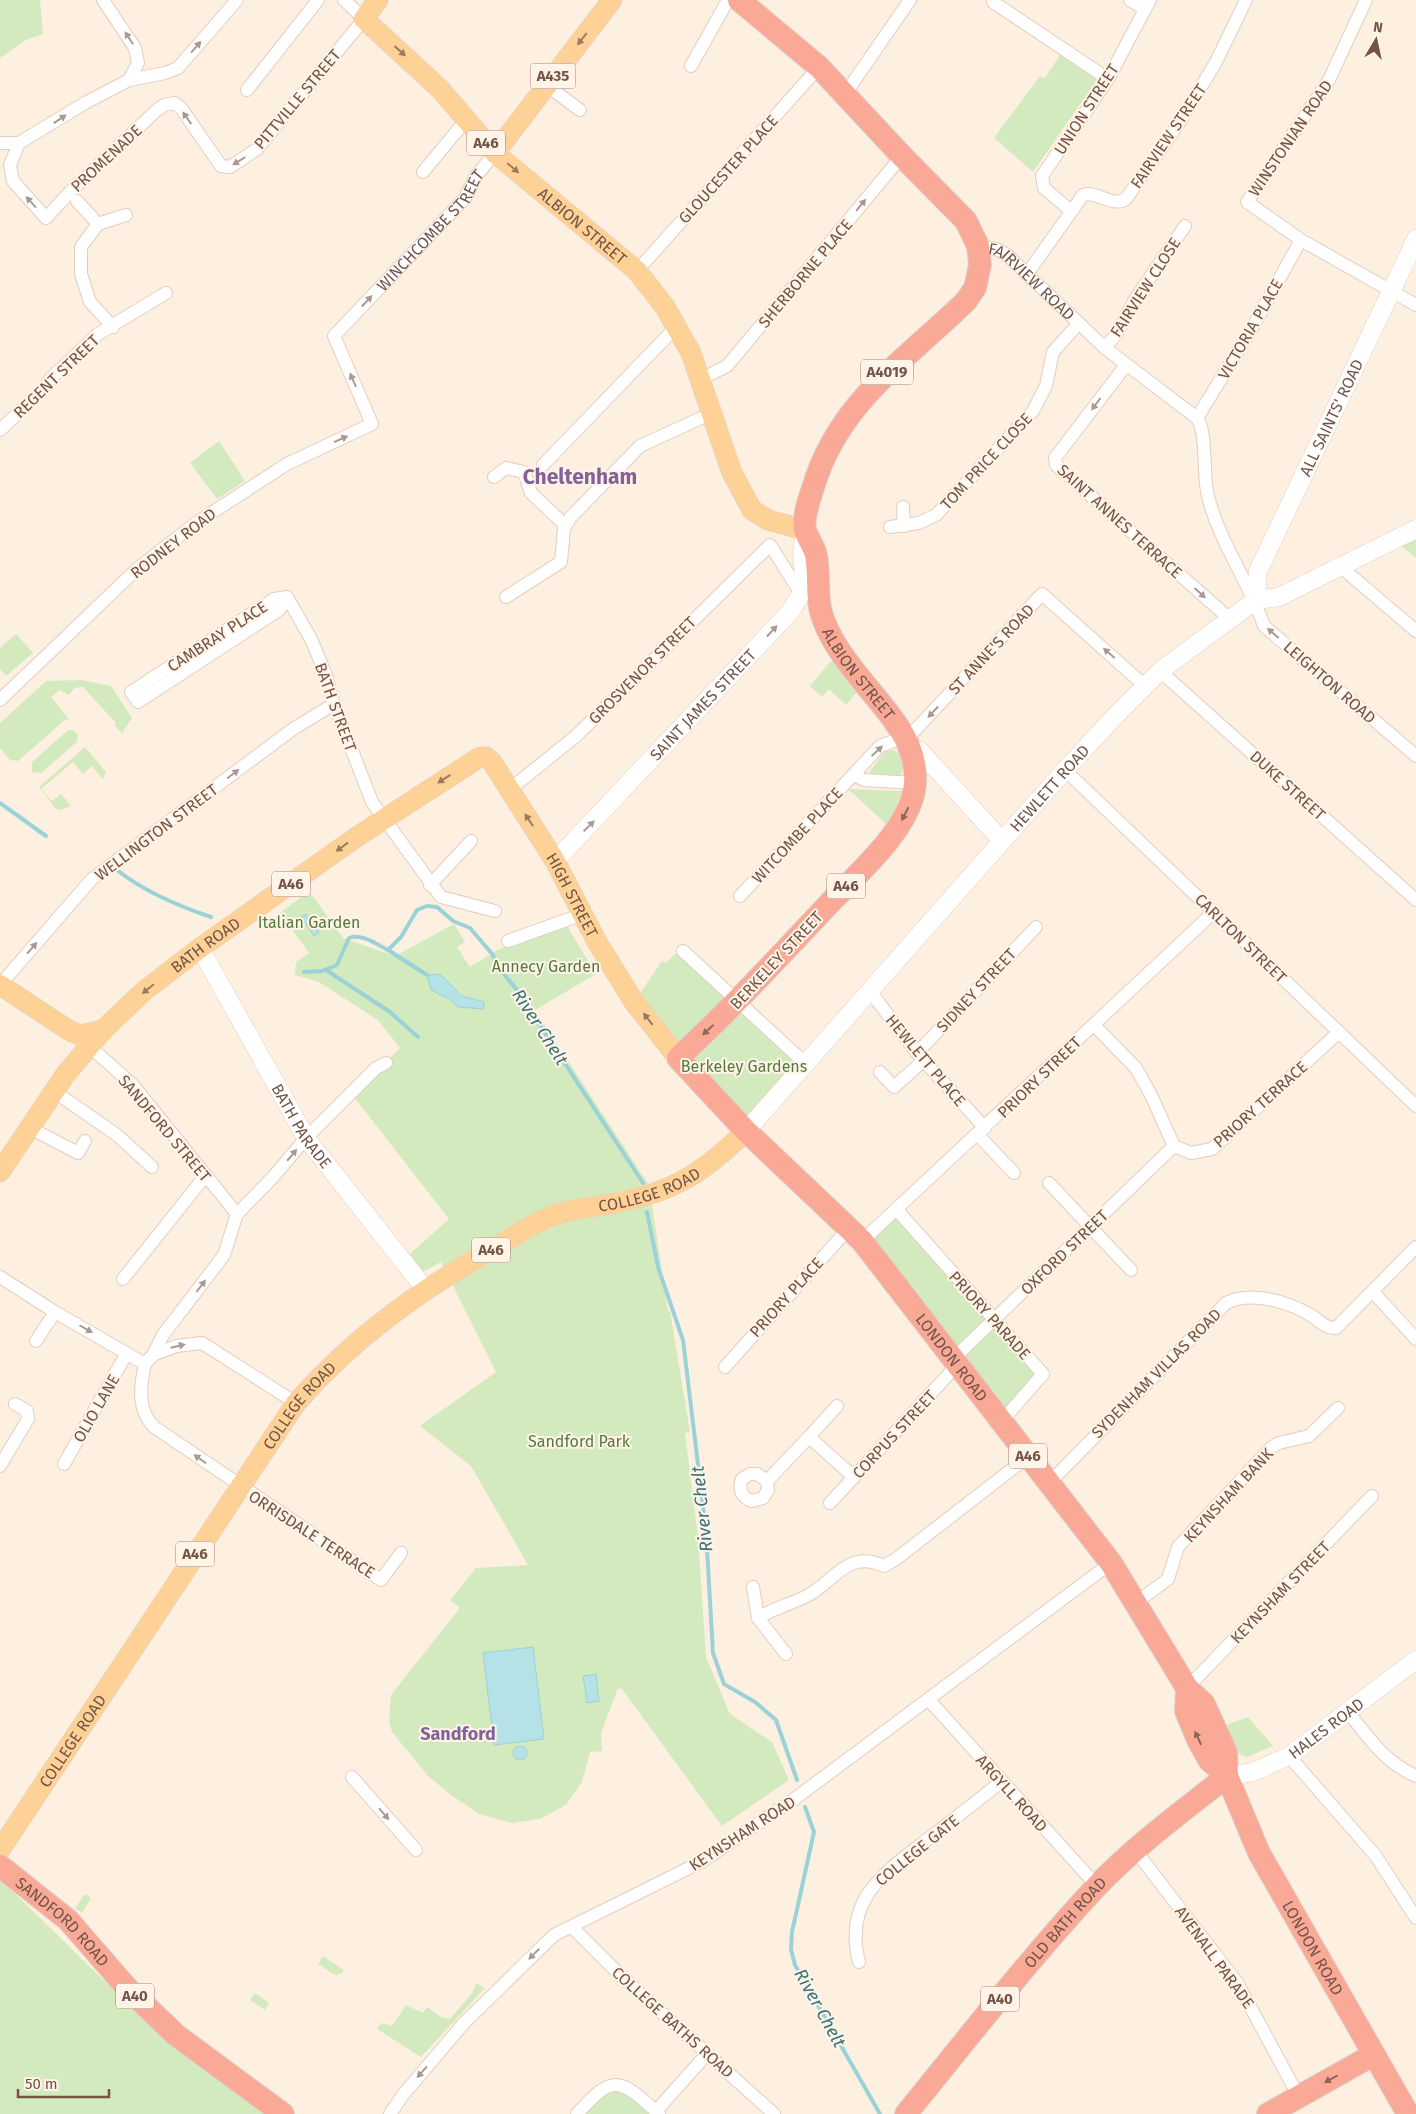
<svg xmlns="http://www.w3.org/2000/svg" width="1416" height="2114" font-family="'Fira Sans',sans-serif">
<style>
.green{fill:#d3eabf}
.water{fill:#b4e2e6;stroke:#9ad2d8}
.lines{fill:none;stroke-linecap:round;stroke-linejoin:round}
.stream{stroke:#9ad2d8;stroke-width:4}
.street-casing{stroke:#e3cdbf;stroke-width:14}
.secondary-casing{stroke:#e8cebc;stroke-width:19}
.primary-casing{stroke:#dbd3cf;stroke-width:21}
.highway-casing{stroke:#dbd3cf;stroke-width:24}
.street{stroke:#fff;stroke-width:12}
.secondary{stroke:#fff;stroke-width:18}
.primary{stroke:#fed196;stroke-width:20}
.highway{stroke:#f9a995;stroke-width:22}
.oneway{fill:#ac9891}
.oneway2{fill:#9d7a5f}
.oneway3{fill:#8f6557}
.labels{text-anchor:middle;stroke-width:4;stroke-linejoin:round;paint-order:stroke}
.shield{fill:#fff4e7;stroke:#9e8477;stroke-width:1}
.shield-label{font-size:15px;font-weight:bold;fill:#745447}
.street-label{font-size:16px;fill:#745447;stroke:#fff4e7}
.park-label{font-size:16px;fill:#547a3f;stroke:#fff4e7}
.water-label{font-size:18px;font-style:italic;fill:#3a737a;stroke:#fff4e7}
.neighbourhood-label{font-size:18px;font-weight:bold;fill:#836298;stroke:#fff4e7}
.district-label{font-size:21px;font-weight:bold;fill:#836298;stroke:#fff4e7}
</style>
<rect width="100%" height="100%" fill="#fdf0e0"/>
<path class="green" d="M0 0H40L43 34 26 40 0 58Z
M1061 54 1097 80 1033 172 994 138 1040 76 1044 79Z
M219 441 245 481 217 499 190 463Z
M1416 529V558L1403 547 1402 537Z
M16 634 33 653 6 676 0 669V648Z
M834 661 857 692 846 705 829 689 822 697 810 686 830 662Z
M81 680 111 686 132 718 122 733 115 726 116 723 83 687 74 688 69 695 60 690 51 697 69 719 65 720 18 761 10 760 0 748V723L46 681Z
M68 730H73L78 734 77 742 41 773 32 772V762Z
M85 747 106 772 103 779 92 766 83 774 73 762 41 789 52 801 61 794 71 806 60 810 56 809 39 787Z
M893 750 901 754C904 764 906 771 896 778L873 775 870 771 885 751Z
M848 789 902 791 895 809 886 824Z
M309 891 343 938 395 956 454 924 465 942 457 947 470 967 497 950 566 924 596 974 535 1010 649 1185 668 1311H670L690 1432 685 1433 698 1536 706 1657 730 1714 772 1742 789 1780 722 1826 622 1689 618 1688 601 1733 602 1751 590 1752 582 1782 566 1805 540 1819 512 1823 479 1814 451 1795 428 1776 392 1732 389 1721 391 1695 460 1608 450 1600 476 1568 528 1565 471 1466 420 1426 496 1372 441 1262 423 1272 410 1254 449 1219 354 1097 400 1048 378 1020 319 982 295 975 296 962 309 953 280 913Z
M680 949 805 1063 746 1131 634 1002 662 961 666 963Z
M897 1210 1043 1374 1002 1421 862 1241Z
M1248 1717 1273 1746 1247 1757 1233 1751 1221 1727Z
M0 1879 171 2046 265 2114H0Z
M85 1894 91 1898 82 1913 75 1908Z
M323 1956 344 1970 341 1974 339 1973 337 1976 318 1964Z
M476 1983 485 1988 421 2057 377 2029 381 2023 392 2026 406 2005 423 2013 427 2007 443 2018 450 2019 472 1993Z
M255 1993 269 2003 265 2010 250 2000Z
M614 2085 659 2114H577Z"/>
<path class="water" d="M306 914 319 932 314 936 301 917Z
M440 974 462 996 484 1002V1009L458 1007 449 999 431 990 427 975Z
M533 1647 544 1739 494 1745 483 1653Z
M596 1674 599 1701 587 1703 583 1676Z
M513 1753a7 7 0 1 1 14 0a7 7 0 1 1-14 0Z"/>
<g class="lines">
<path class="stream" d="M0 803 46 836
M117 870C145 892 178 906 211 917
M388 950 427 975
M326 970 390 1012 418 1037
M304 972 322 971 337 965 349 938C362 933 376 944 388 950L401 937 417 910 427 906 437 907 453 921 470 928 493 955 497 966 517 990 643 1183
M647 1212 658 1267 683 1340 706 1531 713 1653 724 1684 755 1702 776 1720 797 1780
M805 1807 814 1832 792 1932 791 1949 795 1965 880 2114"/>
<g class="street-casing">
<g id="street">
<path d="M103 0 135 48 138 63 129 80"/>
<path d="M995 0 993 2 1108 79"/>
<path d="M1130 0 1145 9"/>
<path d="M1366 0 1329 80 1247 202 1301 240 1416 305"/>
<path d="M691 66 728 0"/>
<path d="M546 85 580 110"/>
<path d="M247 90 318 0"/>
<path d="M845 94 910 0"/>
<path d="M0 143H19L85 103 129 80 165 73 178 68 237 0"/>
<path d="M19 143 10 165 13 181 46 218 70 192 157 110 164 105 174 103 181 108 221 166 230 167 257 149 364 19 344 0"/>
<path d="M423 172 466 120"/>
<path d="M77 201 98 224 81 247V274L90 302 113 327"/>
<path d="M1070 210 1044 188 1042 176 1108 79 1150 0"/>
<path d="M98 224 126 215"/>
<path id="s1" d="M978 246 996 249 1006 254 1105 348 1197 418C1208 434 1202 473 1208 496 1219 542 1249 581 1264 626L1416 756"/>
<path d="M637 271 819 67"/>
<path d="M1027 274 1083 195C1096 190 1113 208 1126 199L1181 120 1216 62 1246 0"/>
<path d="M1105 348 1117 333 1134 301 1185 226"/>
<path d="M1126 365 1055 458 1056 465 1231 620"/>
<path d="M701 379 727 366 902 156"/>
<path d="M1197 418 1252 328 1301 240"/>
<path d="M0 430 44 389 51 378 98 334 166 293"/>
<path d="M543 465 677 326"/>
<path d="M494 477 506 468 524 472 531 493 565 525"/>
<path d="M903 507 904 526"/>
<path d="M890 527 919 523 936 515 1033 411 1046 386 1053 352 1078 324"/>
<path d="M1342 568 1416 631"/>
<path d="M287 597 311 639 326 675 334 704 372 802 441 897 495 911"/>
<path d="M287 597 279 610 138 702 131 692 274 599Z"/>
<path d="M506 597 561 562 564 529 570 518 640 446 712 413"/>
<path d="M1160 671 1416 900"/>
<path id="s2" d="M0 700 137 569 196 523 287 464 372 424 334 336 465 198 476 176 495 153"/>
<path d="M1065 770 1416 1106"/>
<path d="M854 775 864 780 915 783"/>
<path d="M509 790 576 736 770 545 802 595"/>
<path d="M430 885 471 841"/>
<path d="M740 896 880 746 894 741 906 740 1042 594 1145 686"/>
<path d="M508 941 583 914"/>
<path d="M683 951 805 1063"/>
<path d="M0 985 92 879 293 729 334 704"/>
<path d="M869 990 917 1053 985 1128"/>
<path d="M1094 1025 1136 1068 1151 1095 1174 1146"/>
<path d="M89 1046 132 1084 237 1214"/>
<path d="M917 1053 1036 927"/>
<path d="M880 1072 894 1087 924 1060"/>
<path d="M55 1092 117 1135 152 1167"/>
<path d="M30 1128 78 1153 85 1141"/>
<path d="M978 1135 1014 1173"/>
<path d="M1174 1146 1191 1153 1212 1149 1339 1032"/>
<path d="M1049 1183 1131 1270"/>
<path d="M897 1210 1043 1374 1002 1421"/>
<path d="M862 1241 1214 912"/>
<path d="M0 1277 55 1312 145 1364"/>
<path d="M123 1279 206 1175"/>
<path d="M1373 1292 1416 1339"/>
<path d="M36 1341 55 1312"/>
<path d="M153 1355 163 1335 224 1255 237 1214 274 1176 306 1138 376 1068 386 1063"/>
<path d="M954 1358 1174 1146"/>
<path d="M725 1367 849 1228"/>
<path d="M296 1403 202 1343 176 1346 166 1350 153 1355 145 1364C140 1386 137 1410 154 1427L381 1580 401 1553"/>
<path d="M809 1437 837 1406"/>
<path d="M64 1464 127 1353"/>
<path d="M0 1466 28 1419 27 1411 15 1404"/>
<path d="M767 1481 757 1474H750L742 1479C738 1490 742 1498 752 1501L763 1498 768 1490 767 1481 809 1437 854 1477"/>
<path d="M1050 1482 1226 1303C1251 1290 1289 1302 1312 1316 1320 1321 1326 1329 1336 1328L1416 1247"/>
<path d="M830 1503 958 1364"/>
<path d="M753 1587 758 1618 786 1654"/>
<path d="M1137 1602 1168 1579 1178 1547 1272 1447 1279 1443 1309 1436 1338 1408"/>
<path d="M758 1618C774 1608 791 1604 807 1596 835 1581 847 1549 884 1566L896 1559 1029 1456"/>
<path d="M1187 1688 1372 1496"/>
<path d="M928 1699 1097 1886"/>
<path d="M1348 1712C1369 1738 1384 1762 1416 1776"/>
<path d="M1289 1756 1375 1855 1416 1918"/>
<path d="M352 1777 416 1850"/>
<path d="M1135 1850 1238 1984 1299 2097"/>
<path d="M573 1928 619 1974 774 2114"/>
<path d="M859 1962C843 1899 884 1873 928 1839 953 1820 977 1801 1001 1782"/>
<path d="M656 2111 707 2054"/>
<path d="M390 2114 403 2095 464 2023 554 1935 701 1862 793 1800 1111 1563"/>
<path d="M577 2114C614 2072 620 2079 659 2114"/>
</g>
</g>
<g class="secondary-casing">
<g id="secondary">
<path id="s3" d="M1256 600 1258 571 1416 239"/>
<path d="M911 750 920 751 1002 841"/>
<path id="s4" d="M555 861 790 612 805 588 802 553 805 530"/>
<path id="s5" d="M200 948 306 1138 425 1289"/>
<path id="s6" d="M746 1131 1065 770 1117 714 1160 671 1256 600 1279 597 1416 529"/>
<path id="s7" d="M1227 1776 1253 1772 1289 1756 1416 1660"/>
</g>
</g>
<g class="primary-casing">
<g id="primary">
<path id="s8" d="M378 0 364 19 440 89 495 153 637 271 665 307 691 353 732 473 752 510 768 520 805 530"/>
<path d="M495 153 612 0"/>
<path d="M0 985 70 1031 80 1035 103 1030"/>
<path id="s9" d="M0 1172 65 1075 103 1030 144 991 200 948 355 838 480 757H486L492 762 555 861 597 942 634 1002 678 1058"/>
<path id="s10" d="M0 1850 296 1403C355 1336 419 1291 496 1247 514 1237 533 1223 552 1216 572 1208 595 1207 616 1203 675 1191 703 1173 746 1131"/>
</g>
</g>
<g class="highway-casing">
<g id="highway">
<path id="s11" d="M739 0 819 67 902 156 966 221 978 246 980 265 975 288 966 301C906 360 838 402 813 488 809 500 803 516 805 529 807 538 814 546 816 555 820 574 816 594 821 612 828 639 850 666 868 688 893 718 922 749 914 791 906 833 855 876 827 906 778 958 730 1010 678 1058L746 1131 862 1241 1111 1563 1187 1688 1204 1704 1226 1752 1227 1776 1259 1853 1408 2114"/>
<path d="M1187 1688 1186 1711 1198 1740 1209 1760 1227 1776"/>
<path id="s12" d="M0 1866 68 1920 128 1989 176 2035 283 2114"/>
<path id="s13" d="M906 2114C968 2038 1029 1959 1097 1886 1136 1845 1183 1811 1227 1776"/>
<path d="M1268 2114 1373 2055"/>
</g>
</g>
<use href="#street" class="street"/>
<use href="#secondary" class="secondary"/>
<use href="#primary" class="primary"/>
<use href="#highway" class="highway"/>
</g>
<defs><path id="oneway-solid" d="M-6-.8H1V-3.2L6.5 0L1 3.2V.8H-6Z" transform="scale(1.25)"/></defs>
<g class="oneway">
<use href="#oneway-solid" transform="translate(129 38) rotate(-123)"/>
<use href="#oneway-solid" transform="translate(196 47) rotate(-49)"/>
<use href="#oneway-solid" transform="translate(187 118) rotate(-125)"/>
<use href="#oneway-solid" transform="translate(60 119) rotate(-33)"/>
<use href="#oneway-solid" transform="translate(239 161) rotate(148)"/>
<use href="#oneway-solid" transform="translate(31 202) rotate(-132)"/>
<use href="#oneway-solid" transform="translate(861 205) rotate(-50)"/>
<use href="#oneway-solid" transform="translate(367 301) rotate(-47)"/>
<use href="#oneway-solid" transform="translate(353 380) rotate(-114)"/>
<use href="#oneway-solid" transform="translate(1096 404) rotate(127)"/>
<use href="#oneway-solid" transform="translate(341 439) rotate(-24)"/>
<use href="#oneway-solid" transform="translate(1200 593) rotate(42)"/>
<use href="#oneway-solid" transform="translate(772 631) rotate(-47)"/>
<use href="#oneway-solid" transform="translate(1273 633) rotate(-139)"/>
<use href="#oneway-solid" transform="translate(1109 653) rotate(-139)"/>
<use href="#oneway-solid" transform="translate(933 712) rotate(133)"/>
<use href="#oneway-solid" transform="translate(877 751) rotate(-43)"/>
<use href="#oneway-solid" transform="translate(233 774) rotate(-37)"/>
<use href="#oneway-solid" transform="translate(589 826) rotate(-45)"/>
<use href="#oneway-solid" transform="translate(32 948) rotate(-49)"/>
<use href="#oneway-solid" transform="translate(292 1155) rotate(-50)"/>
<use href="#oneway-solid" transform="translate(201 1286) rotate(-52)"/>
<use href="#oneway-solid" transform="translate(86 1329) rotate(30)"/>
<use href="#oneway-solid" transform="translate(178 1346) rotate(-13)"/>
<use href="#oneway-solid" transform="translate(200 1459) rotate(-145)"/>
<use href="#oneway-solid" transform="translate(384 1814) rotate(49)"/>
<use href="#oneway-solid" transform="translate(534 1954) rotate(136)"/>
<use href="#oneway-solid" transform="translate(422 2072) rotate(131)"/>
</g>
<g class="oneway2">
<use href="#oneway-solid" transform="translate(582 39) rotate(128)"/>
<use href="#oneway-solid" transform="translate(400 51) rotate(42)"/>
<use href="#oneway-solid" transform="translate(513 168) rotate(40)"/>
<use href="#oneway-solid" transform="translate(444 779) rotate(147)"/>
<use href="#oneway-solid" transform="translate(529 820) rotate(-123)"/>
<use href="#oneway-solid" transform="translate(342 847) rotate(144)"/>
<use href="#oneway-solid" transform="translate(148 989) rotate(141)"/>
<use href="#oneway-solid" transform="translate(648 1019) rotate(-128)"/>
</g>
<g class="oneway3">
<use href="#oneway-solid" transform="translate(905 814) rotate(117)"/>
<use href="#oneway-solid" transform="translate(708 1030) rotate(137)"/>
<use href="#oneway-solid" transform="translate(1198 1738) rotate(-115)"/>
<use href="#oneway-solid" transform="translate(1331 2079) rotate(151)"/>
</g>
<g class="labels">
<g class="shield">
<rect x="530.5" y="63.5" width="45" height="25" rx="4"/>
<rect x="467" y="130.5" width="38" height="25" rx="4"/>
<rect x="861" y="359.5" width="52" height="25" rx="4"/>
<rect x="272" y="871.5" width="38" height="25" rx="4"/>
<rect x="827" y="873.5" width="38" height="25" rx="4"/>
<rect x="472" y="1237.5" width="38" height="25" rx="4"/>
<rect x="1009" y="1443.5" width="38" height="25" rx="4"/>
<rect x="176" y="1541.5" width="38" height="25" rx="4"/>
<rect x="116" y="1983.5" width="38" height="25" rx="4"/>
<rect x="981" y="1986.5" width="38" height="25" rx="4"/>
</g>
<g class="shield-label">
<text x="553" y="81">A435</text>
<text x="486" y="148">A46</text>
<text x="887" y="377">A4019</text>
<text x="291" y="889">A46</text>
<text x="846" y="891">A46</text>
<text x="491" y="1255">A46</text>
<text x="1028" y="1461">A46</text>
<text x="195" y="1559">A46</text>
<text x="135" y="2001">A40</text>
<text x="1000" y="2004">A40</text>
</g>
<g class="street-label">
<text transform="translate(297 99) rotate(-50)" y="6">PITTVILLE STREET</text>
<text transform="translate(1086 109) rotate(-57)" y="6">UNION STREET</text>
<text transform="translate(1168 136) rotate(-56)" y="6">FAIRVIEW STREET</text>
<text transform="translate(1290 138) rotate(-56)" y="6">WINSTONIAN ROAD</text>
<text transform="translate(106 158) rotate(-43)" y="6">PROMENADE</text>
<text transform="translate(728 169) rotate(-48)" y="6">GLOUCESTER PLACE</text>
<text dy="6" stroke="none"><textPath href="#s8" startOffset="325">ALBION STREET</textPath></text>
<text dy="6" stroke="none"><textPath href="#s2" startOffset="706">WINCHCOMBE STREET</textPath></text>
<text transform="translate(805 273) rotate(-50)" y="6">SHERBORNE PLACE</text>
<text dy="6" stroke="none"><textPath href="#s1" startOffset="66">FAIRVIEW ROAD</textPath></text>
<text transform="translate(1145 287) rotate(-57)" y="6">FAIRVIEW CLOSE</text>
<text transform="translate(1250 329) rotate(-60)" y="6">VICTORIA PLACE</text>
<text transform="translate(56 376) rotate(-44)" y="6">REGENT STREET</text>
<text dy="6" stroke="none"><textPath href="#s3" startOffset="199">ALL SAINTS' ROAD</textPath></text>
<text transform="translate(986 461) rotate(-47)" y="6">TOM PRICE CLOSE</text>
<text transform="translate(1120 521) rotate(42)" y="6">SAINT ANNES TERRACE</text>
<text transform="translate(173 543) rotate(-38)" y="6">RODNEY ROAD</text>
<text transform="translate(217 636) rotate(-33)" y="6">CAMBRAY PLACE</text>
<text transform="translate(991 649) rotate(-47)" y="6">ST ANNE'S ROAD</text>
<text transform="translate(642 670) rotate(-45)" y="6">GROSVENOR STREET</text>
<text dy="6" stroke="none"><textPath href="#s11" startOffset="849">ALBION STREET</textPath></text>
<text transform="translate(1330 682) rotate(41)" y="6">LEIGHTON ROAD</text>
<text dy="6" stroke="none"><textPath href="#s4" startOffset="215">SAINT JAMES STREET</textPath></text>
<text transform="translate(336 707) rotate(70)" y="6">BATH STREET</text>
<text transform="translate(1288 785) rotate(42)" y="6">DUKE STREET</text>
<text dy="6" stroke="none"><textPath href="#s6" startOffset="458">HEWLETT ROAD</textPath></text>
<text transform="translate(156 832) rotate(-37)" y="6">WELLINGTON STREET</text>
<text transform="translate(797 835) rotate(-47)" y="6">WITCOMBE PLACE</text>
<text dy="6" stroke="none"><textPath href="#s9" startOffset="811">HIGH STREET</textPath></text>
<text transform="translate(1241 938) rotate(44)" y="6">CARLTON STREET</text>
<text dy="6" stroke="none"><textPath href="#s9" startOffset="309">BATH ROAD</textPath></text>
<text transform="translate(776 960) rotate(-47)" y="6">BERKELEY STREET</text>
<text transform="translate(976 990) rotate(-47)" y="6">SIDNEY STREET</text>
<text transform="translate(926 1060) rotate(50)" y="6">HEWLETT PLACE</text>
<text transform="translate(1039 1077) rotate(-44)" y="6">PRIORY STREET</text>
<text transform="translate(1260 1104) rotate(-42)" y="6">PRIORY TERRACE</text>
<text dy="6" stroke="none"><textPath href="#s5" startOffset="205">BATH PARADE</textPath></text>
<text transform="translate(165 1128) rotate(50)" y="6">SANDFORD STREET</text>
<text dy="6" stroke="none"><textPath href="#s10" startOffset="956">COLLEGE ROAD</textPath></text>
<text transform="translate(1064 1252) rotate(-44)" y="6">OXFORD STREET</text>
<text transform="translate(786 1297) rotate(-48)" y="6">PRIORY PLACE</text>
<text transform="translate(990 1315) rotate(48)" y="6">PRIORY PARADE</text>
<text dy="6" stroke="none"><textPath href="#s11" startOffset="1749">LONDON ROAD</textPath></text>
<text transform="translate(1156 1373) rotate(-45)" y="6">SYDENHAM VILLAS ROAD</text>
<text dy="6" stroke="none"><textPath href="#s10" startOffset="536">COLLEGE ROAD</textPath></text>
<text transform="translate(96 1408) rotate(-60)" y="6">OLIO LANE</text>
<text transform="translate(894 1434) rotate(-47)" y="6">CORPUS STREET</text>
<text transform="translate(1228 1495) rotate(-47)" y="6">KEYNSHAM BANK</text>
<text transform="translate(312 1534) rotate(33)" y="6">ORRISDALE TERRACE</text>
<text transform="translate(1280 1592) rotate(-46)" y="6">KEYNSHAM STREET</text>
<text dy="6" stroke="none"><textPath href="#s7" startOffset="112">HALES ROAD</textPath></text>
<text dy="6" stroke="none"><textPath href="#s10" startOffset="131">COLLEGE ROAD</textPath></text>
<text transform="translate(1012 1793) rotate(48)" y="6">ARGYLL ROAD</text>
<text transform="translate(742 1833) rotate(-33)" y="6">KEYNSHAM ROAD</text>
<text transform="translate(917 1850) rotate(-39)" y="6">COLLEGE GATE</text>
<text dy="6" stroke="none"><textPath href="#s12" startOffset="84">SANDFORD ROAD</textPath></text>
<text dy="6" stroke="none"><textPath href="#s13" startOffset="249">OLD BATH ROAD</textPath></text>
<text dy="6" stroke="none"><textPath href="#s11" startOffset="2448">LONDON ROAD</textPath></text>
<text transform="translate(1215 1957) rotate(54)" y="6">AVENALL PARADE</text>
<text transform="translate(673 2022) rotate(42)" y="6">COLLEGE BATHS ROAD</text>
</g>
<g class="park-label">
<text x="309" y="928">Italian Garden</text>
<text x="546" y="972">Annecy Garden</text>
<text x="744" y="1072">Berkeley Gardens</text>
<text x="579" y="1447">Sandford Park</text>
</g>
<g class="water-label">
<text transform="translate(540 1027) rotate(57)" y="6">River Chelt</text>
<text transform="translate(702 1509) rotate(-96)" y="6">River Chelt</text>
<text transform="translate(820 2008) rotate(61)" y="6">River Chelt</text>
</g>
<g class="neighbourhood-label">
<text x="458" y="1740">Sandford</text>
</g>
<g class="district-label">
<text x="580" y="484">Cheltenham</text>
</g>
</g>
<g transform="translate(1376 40) rotate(9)" stroke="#fff4e7" stroke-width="4" paint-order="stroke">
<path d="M0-4L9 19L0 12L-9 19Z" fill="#745447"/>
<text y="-8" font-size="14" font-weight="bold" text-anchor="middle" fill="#745447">N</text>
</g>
<path d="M18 2089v8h91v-8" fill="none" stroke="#745447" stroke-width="2.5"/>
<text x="25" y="2089" font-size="15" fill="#745447" stroke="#fff4e7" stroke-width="4" paint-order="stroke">50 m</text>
</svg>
